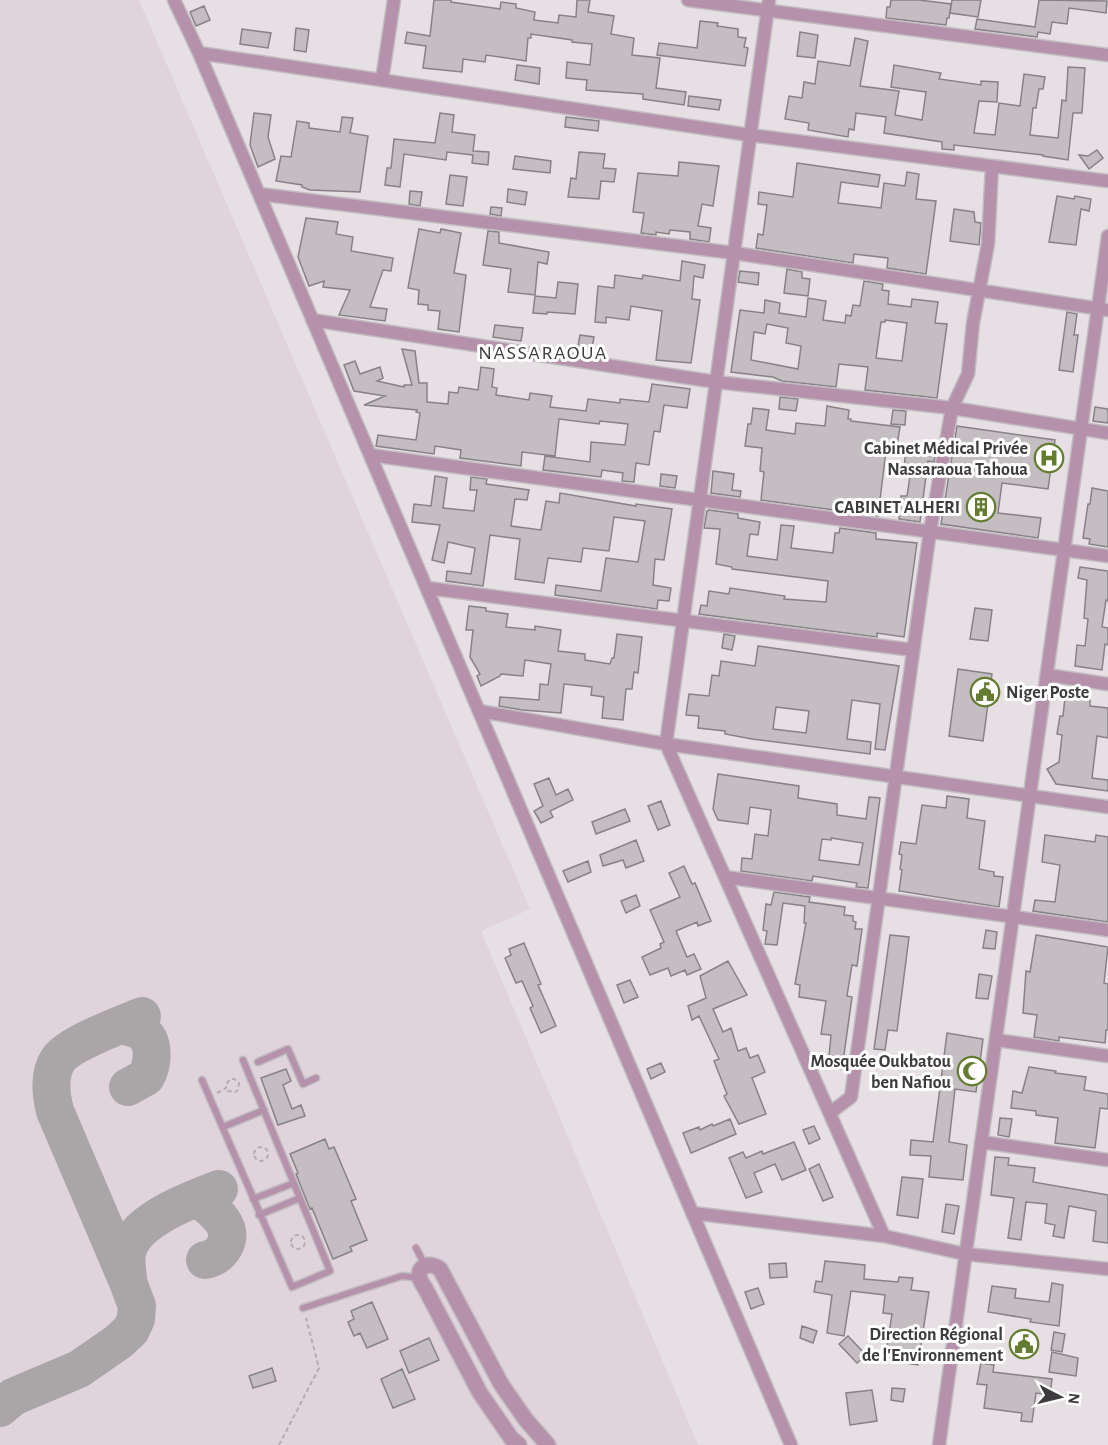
<svg xmlns="http://www.w3.org/2000/svg" width="1108" height="1445" font-family="'Alegreya Sans',sans-serif">
<style>
.built{fill:#e0d3dc}
.lines{fill:none;stroke-linecap:round;stroke-linejoin:round}
.taxiway{stroke:#aaa6a8;stroke-width:38}
.building{fill:#c4bec3;stroke:#878286;stroke-width:1.5;fill-rule:evenodd}
.service-casing{stroke:#c1bcbf;stroke-width:9}
.minor-casing{stroke:#c1bcbf;stroke-width:15}
.tertiary-casing{stroke:#c1bcbf;stroke-width:18}
.path{stroke:#b2aeb1;stroke-width:2;stroke-dasharray:4.5 3;stroke-linecap:butt}
.service{stroke:#b591ac;stroke-width:6}
.minor{stroke:#b591ac;stroke-width:12}
.tertiary{stroke:#b591ac;stroke-width:15}
.labels{text-anchor:middle;stroke-width:6;stroke-linejoin:round;paint-order:stroke}
.poi-label{font-size:18px;font-weight:bold;fill:#3d3b3d;stroke:#fff;text-anchor:end}
.neighbourhood-label{font-size:20px;letter-spacing:1.5px;fill:#3d3b3d;stroke:#fff}
</style>
<rect width="100%" height="100%" fill="#e6e0e4"/>
<path class="built" d="M0 0H139L530 909 481 931 698 1445H0Z"/>
<g class="lines">
<path class="taxiway" d="M121 1025C127 1027 135 1028 140 1031 156 1040 153 1064 146 1077L128 1087
M198 1198C212 1210 236 1225 224 1247 220 1254 213 1259 205 1260
M128 1281C128 1272 125 1262 127 1253 133 1220 191 1200 219 1189
M0 1408 13 1397 79 1369 118 1342 131 1330 136 1319 137 1306 128 1282 55 1111C51 1095 48 1075 58 1060 68 1044 123 1024 142 1016"/>
</g>
<path class="building" d="M434 0H451V2L500 9 501 2 516 4V8L535 12 534 20 558 23 559 15 576 17 577 0H590L588 12 614 16 611 34 634 38 632 55 660 58 656 88 686 92 684 105 643 99V94L586 90 587 80 566 78 567 62 590 65 592 44 572 42V40L531 34V38H528L526 61 486 55 485 62 463 59 462 72 423 68 426 46 405 43 407 32 430 36Z
M891 0H919L951 4 949 18H947L946 25 886 18 887 7H890Z
M952 0H981L978 17 950 13Z
M1039 0 1107 1 1106 13 1069 8 1067 24 1052 22 1050 34 1038 32 1037 37 975 29 977 19 1035 27Z
M204 6 210 20 196 26 190 12Z
M700 21 718 23 717 26 738 29V37L746 38 744 47 748 48 745 66 657 55 659 43 697 48Z
M296 28 309 30 306 52 294 50Z
M242 29 271 33 268 48 240 44Z
M800 32 818 35 815 58 797 56Z
M855 38 868 41 860 86 899 91 895 115 922 120 926 92 891 87 894 65 941 73 939 79 981 85V81L998 82 997 102 979 101 974 133 995 135 999 103 1020 106 1024 74 1045 77 1043 89H1039L1036 108H1033L1030 135 1058 138 1062 100 1066 101 1068 67 1085 68 1082 113H1073L1068 160 1043 156V155L954 145V150L942 149V142L884 133 886 117 856 113 854 130 849 129 848 137 808 130 809 123 785 119 789 96 802 98 804 82 815 84 818 61 850 66Z
M517 65 540 68 539 84 515 80Z
M689 96 721 100 719 110 688 106Z
M254 113 271 115 268 137 275 159 258 167 250 145Z
M440 113 454 115 452 132 475 135 473 151 489 152 488 165 472 163 473 155 447 152 446 160 404 154 400 187 385 185 387 168H391L394 139 435 143Z
M342 117 353 118 350 133 368 136 360 192 310 190 302 187V185L276 181 281 156 291 157 297 121 309 123V128L340 132Z
M566 117 599 121 598 131 565 127Z
M1097 150 1103 158 1089 169 1079 155 1088 156Z
M579 152 605 154 603 168 616 169 614 182 601 181 599 199 568 197 571 178 576 179Z
M515 156 551 161 550 173 513 169Z
M679 162 719 166 713 206 702 204 698 226 711 228 709 242 690 239V232L670 230 669 234 656 232V235L641 233 644 213 633 212 638 173 678 176Z
M797 163 880 175 878 187 841 182 838 203 881 208 884 183 905 186 907 172 919 174 916 199 936 201 926 274 887 268 888 258 854 254 853 263 756 248 758 234 763 235 767 205 758 204 759 192 793 197Z
M450 175 467 177 463 206 446 204Z
M508 189 527 192 525 205 507 202Z
M410 191 422 192 420 206 409 204Z
M1057 196 1074 199 1075 196 1091 199 1089 211 1081 209 1076 245 1049 242Z
M491 207 502 208 501 216 490 214Z
M954 209 974 212 975 222 981 223 979 245 950 241Z
M306 218 338 222 336 234 353 237 351 251 393 258 391 271 383 270 370 307 387 309 385 321 339 315 350 290 323 287 324 281 309 286 298 257Z
M419 229 440 233 441 229 461 233 454 273 466 275 459 332 438 329 440 311 428 310V305L418 304 419 290 408 288Z
M488 231 499 232V243L549 252 547 264 538 262 535 295 508 292 511 269 483 265Z
M682 261 705 265 703 278 694 276 692 299 700 300 691 363 656 360 662 311 631 306 629 320 606 317V323L595 322 598 286 614 288 615 275 642 279 643 275 680 281Z
M787 269 802 272V278L810 279 808 296 784 293Z
M740 271 759 273 758 285 738 282Z
M864 281 883 284 882 290 889 291 888 304 911 307 912 299 938 302 935 323 947 324 937 398 865 390 868 367 839 364 836 387 782 381 773 377 731 372 740 310 764 313 765 300 780 303 779 313 806 317 808 298 826 301 823 320 845 323 846 315 851 316 853 305 860 306ZM885 320 907 323 902 361 876 358 881 322H885ZM767 324 788 328 786 343 801 346 798 369 751 360 754 332 765 334Z
M558 282 578 284 575 314 547 312V314L533 313 535 296 556 298Z
M1067 312 1077 314 1074 335H1078L1073 372 1059 370Z
M495 325 523 328 521 341 493 337Z
M580 335 594 337 592 348 578 346Z
M402 349 415 351 419 383H427V402L448 404 449 392 458 393 459 387 478 390 481 367 494 369 492 387 497 388 496 395 529 400 530 393 552 396 550 407 586 411 588 399 620 403V399L649 402 652 384 690 389 687 408 664 405 660 432 654 431 649 465 636 463 634 482 622 481 623 473 602 470 601 477 543 470 545 456 590 462 591 442 625 445 628 424 600 421 599 424 559 419 555 456 522 452 521 466 460 458 461 450 435 446 434 454 376 446 378 435 416 440 420 413 416 412 417 410 364 405 385 396 354 391 344 365 355 361 360 374 380 367 383 378 377 381 404 387V385H412Z
M780 397 798 399 796 411 779 409Z
M827 406 849 410 848 419H851V421L900 427 896 452 886 451 878 516 761 500 764 472 760 471 762 448 745 446 748 424H751L753 408 769 410 766 430 795 434 796 423 825 426Z
M1095 407 1108 409V423L1093 421Z
M893 410 906 411 905 425 891 424Z
M957 426 1055 440 1048 489 1002 483 998 513 1041 518 1038 538 941 524Z
M906 447 936 451 934 462 928 461 920 522 899 519 901 496H907L911 470 904 469Z
M713 471 734 474 732 490 741 491 740 497 711 493Z
M661 474 677 476 675 488 660 486Z
M435 476 447 478 443 508 474 511 477 490H470L471 477 487 479 486 484 529 490 527 500 515 499 511 526 541 530 546 501 559 503 560 493 636 506V504L672 509 664 560 655 559 653 585 671 588 669 601 658 600 657 609 555 595 556 585 601 591 606 558 638 562 645 521 614 517 609 551 583 548 581 562 548 558 544 583 515 579 520 539 490 535 483 586 446 581 447 571 471 574 475 548 448 542 444 563 432 560 440 525 412 522 414 504 431 506Z
M1092 488 1108 491V547L1089 544 1090 539 1083 538 1088 504H1090Z
M709 510 738 514V518L760 522 758 535 750 534 747 556 777 560 781 525 794 526 791 548 833 553 835 533H839L840 528 876 533V539L917 543 904 637 877 633V637L699 614 701 605 707 606 709 591 729 594 730 588 785 596 784 599 826 602 828 581 732 569V567L716 564 720 529 704 528 707 511Z
M1080 567 1108 571V601L1106 600 1102 627 1108 628V645L1105 644 1102 670 1075 666 1077 645 1085 646 1088 619 1084 618 1087 580 1078 578Z
M469 606 486 608V611L508 614 506 627 535 630V626L561 630 558 651 585 654V660L610 664 612 658H614L617 634 642 637 638 673 634 672 632 689H626L623 720 602 718 604 697 591 695 592 687 564 684 561 713 522 710 499 706 500 697 539 700 540 684 548 685 551 664 525 660 523 676 501 674 500 676 481 686 477 676 480 674 470 657 473 630H466Z
M975 608 992 610 988 641 970 639Z
M724 634 735 636 732 650 722 648Z
M758 646 899 666 885 750 875 749 880 704 852 700 847 739 871 742 870 754 752 739 725 734V731L698 728 699 716 686 715 689 694 709 696 712 675 719 676 721 661 755 666ZM776 707 809 711 806 733 773 729Z
M958 669 992 674 983 741 949 736Z
M1066 689 1077 691 1076 697 1090 699V706L1108 708V738L1097 736 1092 778 1108 780V791L1056 784 1047 769 1059 762 1062 735 1057 734 1060 716H1063Z
M718 774 799 786 798 798 837 804V815L866 819 869 797 880 798 868 888 856 887 857 883 813 876 812 881 741 871 742 858 752 859 755 834 768 836 771 810 750 807 748 824 718 820 713 809ZM831 838 863 843 859 865 819 860 822 839 831 840Z
M549 778 556 795 568 789 573 800 550 811 553 817 541 823 534 811 543 806 534 784Z
M947 796 969 799 967 818 985 821 979 869 994 872V876L1003 877 999 907 899 891 902 870 900 869 902 855 899 854 901 842 916 844 922 805 946 808Z
M661 801 670 825 658 830 648 806Z
M625 809 630 821 596 834 592 822Z
M1045 835 1095 842 1096 835 1108 837V922L1033 911 1035 900 1055 902 1060 865 1042 862Z
M636 840 644 861 626 868 623 860 603 866 600 855Z
M588 861 591 872 568 882 563 871Z
M684 866 692 884 695 883 711 921 698 926 697 922 676 931 687 957 694 954 701 969 687 975 685 970 671 976 668 968 650 975 642 957 661 948 660 944 664 942 650 910 680 897 669 873Z
M774 892 810 897 809 902 845 907 844 915 853 916V921L856 922 855 929H862L857 966 852 965 847 996 852 997 842 1069 828 1067 831 1035 821 1034 826 1001 799 997 800 985 795 984 806 923H804L805 906 783 903 777 945 765 944 767 931 763 930 766 904 771 905Z
M636 895 640 906 626 913 621 901Z
M986 930 997 932 995 949 983 948Z
M890 935 909 937 897 1031 888 1030 885 1050 874 1049Z
M1036 935 1108 947 1104 983 1108 984V1030H1106L1105 1043 1059 1037V1041L1034 1037 1037 1015 1023 1013 1026 971 1030 972Z
M524 943 541 984 538 985 556 1026 541 1033 530 1008 533 1006 522 981 516 983 505 958 511 955 509 949Z
M728 961 747 995 713 1009 723 1032 731 1028 738 1051 746 1048 750 1058 758 1055 765 1072 752 1078 766 1114 739 1124 724 1096 727 1094 714 1061 719 1059 699 1016 692 1020 688 1006 706 998 700 976Z
M979 974 992 976 988 999 976 998Z
M630 980 638 997 624 1003 617 985Z
M947 1033 983 1039 976 1092 955 1089 949 1142 967 1145 963 1180 929 1177 931 1156 910 1155 911 1140 933 1142Z
M661 1063 665 1072 651 1079 647 1069Z
M1029 1067 1056 1071 1055 1073 1086 1077 1084 1090 1108 1094V1109L1100 1108 1095 1148 1055 1143 1058 1118 1036 1115V1111L1011 1108 1013 1091 1022 1093Z
M286 1069 291 1081 283 1085 292 1109 301 1105 305 1116 278 1125 261 1078Z
M1000 1118 1012 1119 1009 1137 998 1135Z
M730 1119 736 1134 691 1153 683 1133 699 1127 700 1130 712 1124 713 1126Z
M814 1126 820 1139 809 1144 803 1130Z
M325 1139 329 1149 334 1147 356 1199 351 1201 367 1240 350 1247 352 1251 333 1259 312 1208 310 1209 296 1174 298 1173 290 1154Z
M794 1142 806 1170 782 1180 775 1164 754 1173 762 1192 746 1198 729 1158 743 1152 746 1158 762 1151 763 1154Z
M995 1157 1009 1158 1008 1165 1035 1168 1033 1182 1108 1195V1243L1093 1241 1096 1211 1069 1206 1064 1238 1053 1236 1055 1225 1045 1223 1047 1204 1026 1202 1021 1240 1008 1238 1014 1198 991 1195Z
M819 1164 833 1197 823 1201 809 1169Z
M902 1177 923 1179 918 1218 897 1215Z
M946 1204 959 1206 954 1234 942 1232Z
M825 1261 865 1265 864 1279 898 1282 899 1277 913 1278 911 1290 929 1292 918 1365 885 1360 892 1314 883 1313 885 1295 851 1291 844 1336 827 1333 832 1295 814 1292 816 1281 822 1282Z
M786 1263 787 1277 770 1278 769 1264Z
M1052 1283 1063 1285 1059 1326 1030 1322 1031 1319 988 1312 992 1286 1016 1289 1015 1298 1049 1302Z
M758 1288 764 1304 751 1309 745 1292Z
M372 1302 388 1339 367 1348 360 1333 354 1336 348 1322 354 1319 351 1311Z
M802 1326 817 1331 813 1343 800 1338Z
M1054 1332 1065 1334 1062 1352 1051 1350Z
M848 1336 866 1355 857 1363 839 1344Z
M429 1338 439 1360 409 1373 400 1351Z
M1052 1352 1078 1358 1076 1376 1049 1372Z
M981 1363 994 1365 993 1372 1052 1379 1050 1395 1036 1393 1032 1422 1021 1421 1022 1413 984 1408 987 1385 977 1384Z
M272 1368 276 1381 253 1388 249 1376Z
M402 1369 415 1399 393 1408 381 1379Z
M892 1388 905 1389 903 1402 891 1400Z
M872 1390 877 1421 850 1425 846 1393Z"/>
<g class="lines">
<g class="service-casing">
<path id="service" d="M258 1062 288 1049 303 1084 316 1078
M202 1080 292 1287 330 1271 243 1060
M223 1127 264 1110
M253 1199 294 1183
M259 1215 300 1198
M416 1248 425 1265
M303 1308 402 1276 420 1278"/>
</g>
<g class="minor-casing">
<path id="minor" d="M174 0 199 53 791 1445
M688 0 1108 55
M769 0 666 744 884 1236
M199 53 750 135 1108 181
M382 80 394 0
M259 194 734 253 1108 310
M312 320 716 382 952 408 1108 433
M370 455 1108 556
M427 588 913 650
M1047 675 1108 684
M479 711 666 744 1108 807
M725 877 1108 930
M996 1040 1108 1056
M830 1113 851 1097 930 531 952 408 968 374 973 323 988 244 992 167
M981 1142 1108 1160
M692 1213 884 1236 965 1254 1108 1269
M939 1445 1108 236"/>
</g>
<g class="tertiary-casing">
<path id="tertiary" d="M519 1445 511 1438 480 1393 425 1288C423 1285 421 1282 420 1279 416 1265 431 1262 440 1269L501 1384 526 1420 548 1445"/>
</g>
<path class="path" d="M217 1093 226 1088V1085L230 1079H234L239 1083 238 1090 235 1092 228 1091 226 1088
M254 1154a7 7 0 1 1 14 0a7 7 0 1 1-14 0Z
M291 1242a7 7 0 1 1 14 0a7 7 0 1 1-14 0Z
M279 1445 319 1368 306 1318"/>
<use href="#service" class="service"/>
<use href="#minor" class="minor"/>
<use href="#tertiary" class="tertiary"/>
</g>
<defs>
<g id="hospital-ring" transform="scale(1.5)"><circle r="9.5" fill="#fff" stroke="#637c2f" stroke-width="1.5"/><path d="M-5-5h3v3.5h4V-5h3V5h-3V1.5h-4V5h-3Z" fill="#637c2f"/></g>
<g id="building-ring" transform="scale(1.5)"><circle r="9.5" fill="#fff" stroke="#637c2f" stroke-width="1.5"/><path d="M-4-6H4V6H1V3H-1V6H-4ZM-2.5-4.3h1.7v1.8h-1.7ZM.8-4.3h1.7v1.8H.8ZM-2.5-1h1.7V.8h-1.7ZM.8-1h1.7V.8H.8Z" fill="#637c2f"/></g>
<g id="civic-ring" transform="scale(1.5)"><circle r="9.5" fill="#fff" stroke="#637c2f" stroke-width="1.5"/><path d="M-.6-6.5H3V-4.5H.6V-3L4-1V1h2V6H-6V1h2V-1L-.6-3ZM-1.2 2.5V6h2.4V2.5Z" fill="#637c2f"/></g>
<g id="mosque-ring" transform="scale(1.5)"><circle r="9.5" fill="#fff" stroke="#637c2f" stroke-width="1.5"/><path d="M3.5-4.9A6 6 0 1 0 3.5 4.9A5 5 0 1 1 3.5-4.9Z" fill="#637c2f"/></g>
</defs>
<g fill-rule="evenodd">
<use href="#hospital-ring" x="1049" y="458"/>
<use href="#building-ring" x="981" y="507"/>
<use href="#civic-ring" x="985" y="692"/>
<use href="#mosque-ring" x="972" y="1071"/>
<use href="#civic-ring" x="1024" y="1344"/>
</g>
<g class="labels">
<g class="poi-label">
<text x="1028" y="454">Cabinet Médical Privée<tspan x="1028" dy="21">Nassaraoua Tahoua</tspan></text>
<text x="960" y="513">CABINET ALHERI</text>
<text x="1006" y="698" text-anchor="start">Niger Poste</text>
<text x="951" y="1067">Mosquée Oukbatou<tspan x="951" dy="21">ben Nafiou</tspan></text>
<text x="1003" y="1340">Direction Régional<tspan x="1003" dy="21">de l'Environnement</tspan></text>
</g>
<g class="neighbourhood-label">
<text x="543" y="359">NASSARAOUA</text>
</g>
</g>
<g transform="translate(1060 1397) rotate(97)" stroke="#ffffff" stroke-width="4.5" paint-order="stroke">
<path d="M0-4.5L10 22L0 15L-10 22Z" fill="#3d3b3d"/>
<text y="-9" font-size="16" font-weight="bold" text-anchor="middle" fill="#3d3b3d">N</text>
</g>
</svg>
